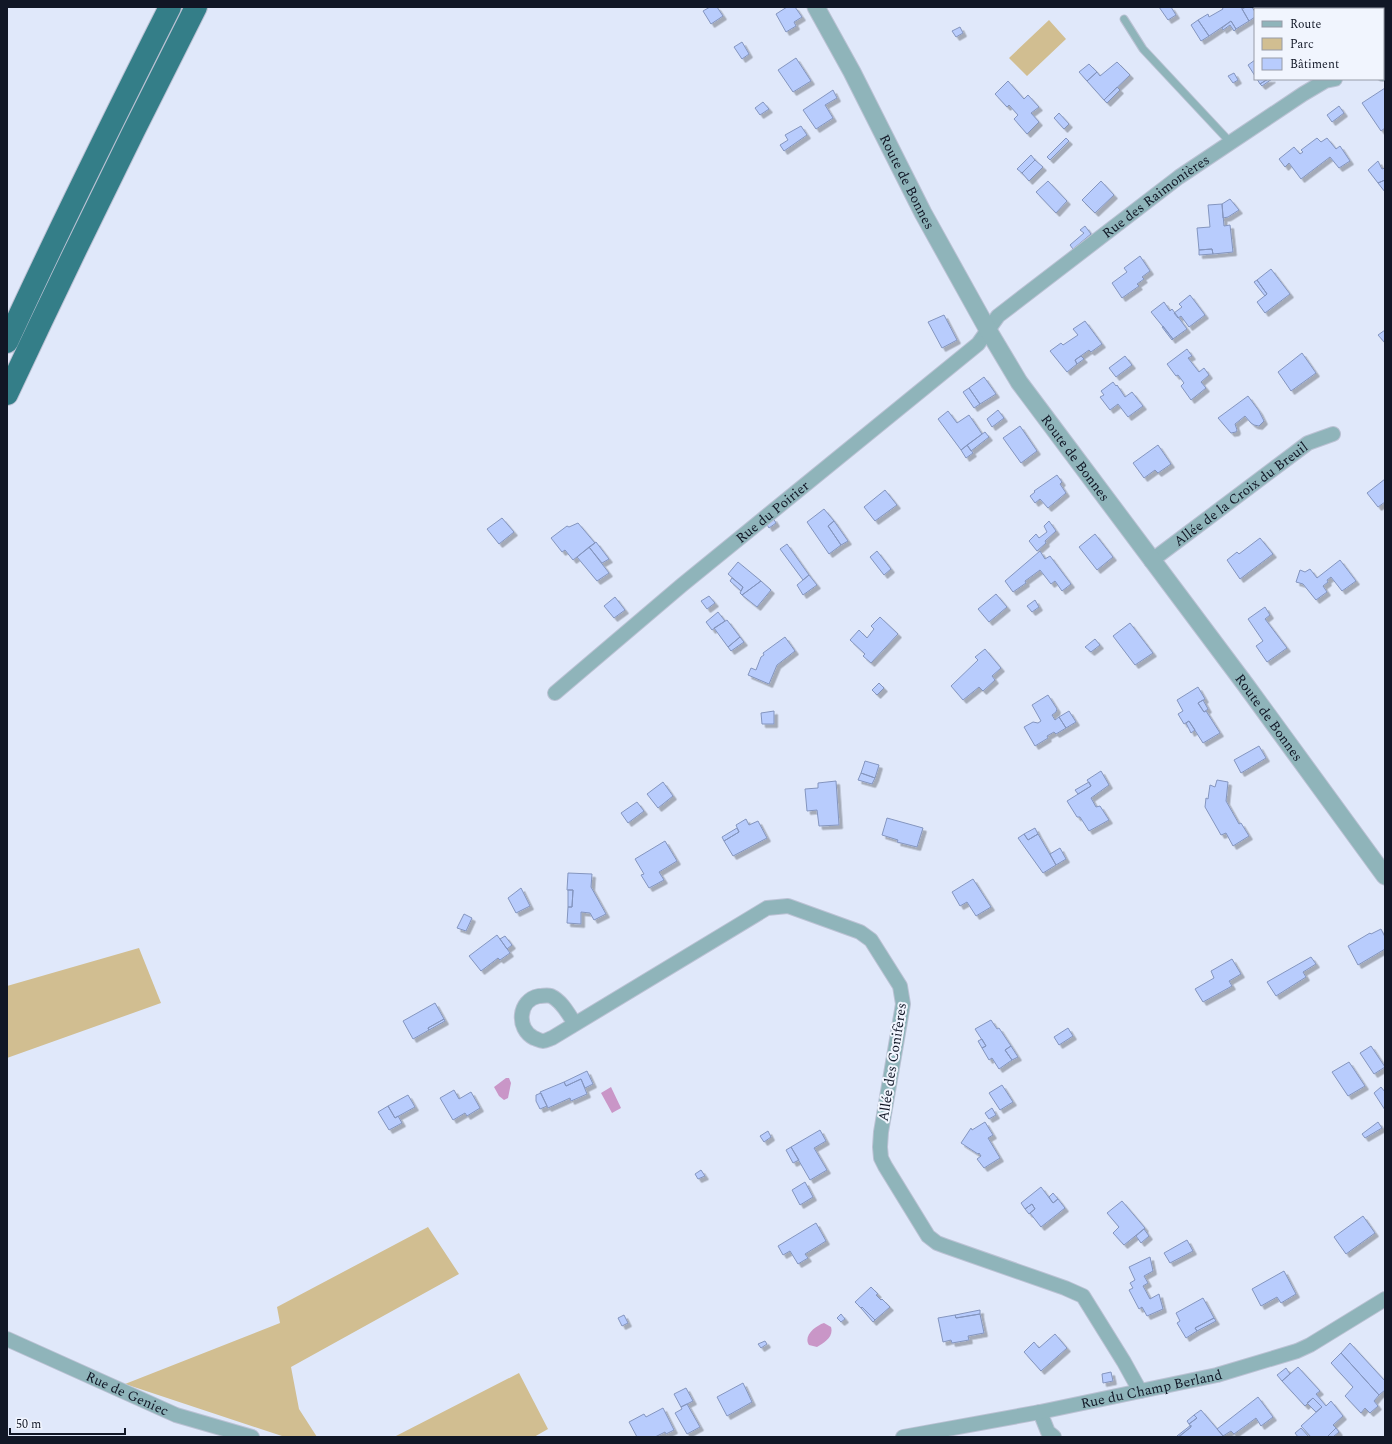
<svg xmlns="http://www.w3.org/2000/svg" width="1392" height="1444" font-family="Spectral,serif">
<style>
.green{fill:#d1be91}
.water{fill:#c996c7}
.building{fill:#b8ccfd;stroke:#8495be;filter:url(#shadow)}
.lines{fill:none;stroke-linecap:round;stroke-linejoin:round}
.service-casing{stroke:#bbc2d4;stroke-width:9}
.minor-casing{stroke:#bbc2d4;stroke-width:16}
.tertiary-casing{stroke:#bbc2d4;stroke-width:19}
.trunk-casing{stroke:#bbc2d4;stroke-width:24}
.service{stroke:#8fb4ba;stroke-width:7}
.minor{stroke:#8fb4ba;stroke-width:14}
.tertiary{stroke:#8fb4ba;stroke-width:17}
.trunk{stroke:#347e88;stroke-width:22}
.labels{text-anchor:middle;stroke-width:4;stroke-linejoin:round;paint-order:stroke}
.street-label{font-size:14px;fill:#111726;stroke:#f1f5fe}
</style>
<defs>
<filter id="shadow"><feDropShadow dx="3.5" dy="3.5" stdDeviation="0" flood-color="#0004"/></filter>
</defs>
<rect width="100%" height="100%" fill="#e0e8fa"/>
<path class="green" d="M1049 20 1066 39 1027 76 1009 58Z
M139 948 161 1003 7 1058V986Z
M428 1227 459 1274 291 1367 299 1409 317 1437H285L125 1384 280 1323 277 1307Z
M519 1373 548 1429 534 1437H394Z"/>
<path class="water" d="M506 1078H509L511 1083 508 1098 504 1100 499 1096 494 1087Z
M611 1087 621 1108 612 1113 601 1093Z
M824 1323 831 1327C834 1337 824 1343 817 1347L809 1345C803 1336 815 1326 824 1323Z"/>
<path class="building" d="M710 7H717L723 16 711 24 703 11Z
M787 7H795L802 17 794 22 796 26 786 32 776 14Z
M1159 7H1171L1176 15 1168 20Z
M1222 7H1241L1249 21 1236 29 1231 21 1209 36 1198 20 1208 14 1209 17 1223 9Z
M1246 7H1252L1255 12V17L1249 21 1242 9Z
M1198 20 1209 36 1201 41 1191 25Z
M1231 21 1236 29 1234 31 1230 25 1223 30 1222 28Z
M960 27 963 33 956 37 952 31Z
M742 42 749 54 742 59 734 47Z
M796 58 811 81 793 92 778 70Z
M1255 60V76L1248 65Z
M1117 62 1130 75 1104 100 1087 81 1097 72 1100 76Z
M1089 64 1097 72 1087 81 1079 72Z
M1234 73 1238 80 1233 83 1228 76Z
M1257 79H1268L1260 84Z
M1268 79H1272L1262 86 1260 84Z
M1008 81 1024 99 1028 95 1039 107 1031 113 1039 122 1027 134 1014 119 1018 115 1009 105 1007 107 995 94Z
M1117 87 1120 90 1107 103 1104 100Z
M1385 88V128L1381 131 1362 103Z
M833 90 837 98 825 105 833 118 816 129 803 110Z
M763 102 769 109 760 115 755 108Z
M1339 106 1344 113 1332 122 1327 115Z
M1059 113 1069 124 1064 129 1054 118Z
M801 126 807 135 784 151 780 145 788 140 785 135Z
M1066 138 1069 141 1050 160 1047 157Z
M1317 138 1321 142 1327 138 1336 149 1340 146 1350 161 1339 168 1330 157 1301 179 1289 163 1285 167 1279 159 1294 147 1300 154 1303 152 1301 150Z
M1031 155 1035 160 1022 173 1017 169Z
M1035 160 1043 167 1029 181 1022 173Z
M1378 161 1382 169 1385 168V180L1378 183 1368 170Z
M1385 180V192L1378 183Z
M1048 181 1067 201 1056 213 1036 192Z
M1101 181 1114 195 1095 213 1082 200Z
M1230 199 1239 210 1228 217 1223 218 1222 204Z
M1222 204 1224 226 1230 225 1233 252 1213 254 1212 249 1199 250 1197 228 1210 227 1208 205Z
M1085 226 1091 234 1073 249 1070 245 1084 233 1080 230Z
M1212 249 1213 254 1199 255V250Z
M1140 256 1150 271 1142 277 1144 279 1137 284 1139 286 1122 298 1112 283 1127 272 1124 268Z
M1271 269 1290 294 1265 313 1257 302 1267 294 1257 280Z
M1257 280 1267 294 1265 296 1254 282Z
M1190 295 1205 315 1189 327 1181 316 1178 318 1174 313 1182 307 1179 304Z
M1164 302 1170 311 1172 309 1187 329 1173 339 1151 312Z
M944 315 957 340 942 348 928 322Z
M1085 321 1102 344 1091 352 1089 350 1075 360 1077 364 1067 372 1050 351 1061 343 1063 345 1078 335 1073 329Z
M1163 326 1173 339 1172 340 1162 327Z
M1385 330V343L1378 335Z
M1187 349 1192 356 1188 358 1199 372 1204 368 1209 375 1201 382 1206 388 1191 400 1181 386 1184 383 1178 375 1176 376 1167 364Z
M1302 353 1316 373 1291 391 1278 372Z
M1081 356 1084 359 1077 364 1075 360Z
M1125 356 1132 365 1116 377 1109 368Z
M984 377 996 394 980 404 969 388Z
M1113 382 1116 386 1117 385 1125 397 1132 392 1143 406 1128 417 1118 404 1110 410 1100 397 1104 395 1101 391Z
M969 388 980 404 974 408 963 392Z
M1248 396 1259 411 1264 421 1259 426 1254 425 1251 423 1245 416 1235 424 1237 430 1236 432 1231 433 1218 418Z
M998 410 1004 418 992 427 987 419Z
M948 411 957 423 969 415 982 434 961 450 938 419Z
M1020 426 1037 451 1021 463 1003 438Z
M985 432 989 437 971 451 967 445Z
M967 445 973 453 966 458 961 450Z
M1158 445 1171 464 1158 473 1155 470 1144 478 1133 463Z
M1057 475 1062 482 1060 484 1066 493 1048 508 1040 499 1035 503 1030 496 1035 492 1034 491Z
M1385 479V502L1378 507 1367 493Z
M885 490 897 505 875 521 864 507Z
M824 509 834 521 828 526 841 545 829 554 807 522Z
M502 518 514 532 499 544 487 529Z
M773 518 776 523 769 528 766 523Z
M834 521 848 541 841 545 828 526Z
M1049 521 1056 531 1045 541 1046 543 1037 551 1029 541 1036 534 1039 538 1047 532 1044 526Z
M578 523 595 543 573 560 565 550 562 552 551 538 567 526 569 527Z
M1095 534 1113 557 1097 570 1079 547Z
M1260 538 1273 554 1240 579 1227 560 1237 552 1239 554Z
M596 542 609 559 602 563 589 547Z
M787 544 809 575 803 580 780 549Z
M589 547 609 573 597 581 577 557Z
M877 551 891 569 884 575 870 557Z
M1040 551 1045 559 1050 556 1071 584 1062 591 1055 581 1051 584 1040 570 1025 581 1026 583 1013 592 1005 581Z
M1340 560 1356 581 1342 591 1331 577 1327 580 1328 582 1323 586 1327 592 1316 600 1303 584 1296 582 1300 570 1305 572 1310 569 1317 578Z
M738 562 761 581 742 595 740 593 743 587 728 574Z
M809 575 817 585 803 595 797 585Z
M732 578 743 587 741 591 730 581Z
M761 581 771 590 757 607 742 595Z
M996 594 1007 607 989 622 978 609Z
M709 596 715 603 707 609 701 601Z
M615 597 625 610 614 618 604 606Z
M1035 600 1039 607 1032 612 1027 606Z
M1265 607 1270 615 1265 619 1287 648 1267 662 1256 646 1263 641 1248 619Z
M718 612 725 621 712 630 706 622Z
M880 617 898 634 871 663 863 656 865 654 850 640 859 630 867 638 874 629 871 626Z
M727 620 740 637 728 647 714 628Z
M1130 623 1153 653 1135 665 1113 636Z
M740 637 744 642 731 651 728 647Z
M785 637 795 651 777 665 769 684 748 675 751 668 756 670 761 657 764 655 763 653Z
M1095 639 1100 645 1091 652 1085 647Z
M985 649 1001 668 992 676 995 680 983 691 979 687 963 700 951 686 978 660 975 657Z
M879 683 884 688 877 695 872 690Z
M1198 687 1205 699 1198 703 1204 712 1206 711 1220 733 1203 743 1189 721 1184 724 1178 714 1183 711 1177 700Z
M1048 695 1057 709 1056 712 1052 715 1055 720 1059 717 1066 728 1056 734 1054 732 1047 736 1048 738 1035 746 1024 727 1033 722 1038 723 1041 721 1032 705Z
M1203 700 1208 709 1204 712 1198 703Z
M774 711V724H762L761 713Z
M1069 711 1076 722 1066 728 1059 717Z
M1189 721 1195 730 1191 733 1186 723Z
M1259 746 1266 758 1241 773 1234 760Z
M865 761 879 765 875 778 861 773Z
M1101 771 1109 785 1091 798 1096 807 1100 806 1109 820 1089 831 1080 817H1077L1067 801 1091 786 1087 780Z
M861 773 875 778 872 784 858 780Z
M1217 780 1228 782 1226 801 1239 824 1241 823 1249 836 1233 846 1226 833 1221 835 1205 807 1206 798 1208 799 1210 785 1215 787Z
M836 781 839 825 819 826 817 810 807 811 805 789 818 788V783Z
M663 782 673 796 658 808 647 794Z
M1089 782 1091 786 1078 794 1075 790Z
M637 802 644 811 628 823 621 813Z
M887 818 923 828 917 847 897 842 898 840 882 835Z
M746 819 749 825 758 821 767 838 733 856 724 841 739 832 736 825Z
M737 828 739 832 724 841 722 837Z
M1035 828 1038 834 1028 840 1024 834Z
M1024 834 1028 840 1038 834 1056 865 1043 873 1018 838Z
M665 841 677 861 659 872 664 880 649 888 641 875 644 874 635 859Z
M1060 848 1066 859 1056 865 1050 854Z
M568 873 592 874 591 887 606 914 594 920 590 913 581 912V924L567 923 568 907H572L573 890H567Z
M973 879 991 907 976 916 967 902 960 906 952 892Z
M521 888 530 906 516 913 508 898Z
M568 890H573L572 907H568Z
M464 914 472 918 466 931 457 928Z
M1381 929 1385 937V949L1358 965 1348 946 1370 933 1371 934Z
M497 935 510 953 500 960 498 958 481 971 469 956Z
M505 936 512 945 507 949 500 939Z
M1311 957 1316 964 1303 972 1306 977 1276 996 1267 982Z
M1232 959 1241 974 1229 981 1232 986 1203 1002 1195 989 1214 978 1211 971Z
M435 1003 444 1019 428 1028 429 1030 413 1039 403 1021Z
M444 1019 445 1021 429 1030 428 1028Z
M991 1020 997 1029 999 1028 1011 1046 1005 1050 1012 1060 999 1069 992 1058 989 1060 982 1048 986 1046 975 1029Z
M1068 1028 1073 1036 1059 1045 1054 1037Z
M982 1039 986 1046 982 1048 978 1041Z
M1011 1046 1018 1057 1012 1060 1005 1050Z
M1371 1046 1385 1067 1374 1074 1360 1053Z
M1349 1062 1365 1086 1348 1096 1332 1072Z
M587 1071 593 1084 585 1088 581 1079 566 1086 564 1082Z
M581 1079 587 1094 571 1101 570 1098 548 1108 540 1092 564 1082 566 1086Z
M1002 1085 1013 1102 1000 1110 989 1093Z
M1381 1087 1385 1092V1110L1374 1093Z
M454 1090 459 1099 471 1092 480 1108 467 1116 465 1113 453 1120 440 1098Z
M541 1093 547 1106 540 1109 536 1101V1095Z
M408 1095 415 1107 395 1118 388 1106Z
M388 1106 395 1118 398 1116 402 1123 389 1130 378 1112Z
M992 1108 996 1115 989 1119 985 1113Z
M985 1122 993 1135 988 1138 1000 1158 984 1168 977 1159 981 1156 979 1153 978 1154 961 1143 971 1128 972 1130Z
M1378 1122 1382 1128 1365 1138 1362 1134Z
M820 1130 826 1141 814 1148 827 1170 810 1180 791 1147Z
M768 1131 771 1137 764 1142 760 1136Z
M791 1147 799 1160 793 1163 786 1150Z
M701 1170 705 1176 698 1179 695 1174Z
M805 1182 813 1197 800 1205 792 1190Z
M1041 1187 1053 1203 1058 1199 1065 1208 1041 1227 1030 1213 1035 1209 1032 1204 1025 1209 1021 1203Z
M1053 1193 1058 1199 1053 1203 1049 1197Z
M1122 1201 1145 1228 1124 1245 1113 1233 1119 1227 1107 1213Z
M1032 1204 1035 1209 1029 1214 1025 1209Z
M1363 1216 1375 1233 1346 1254 1334 1237Z
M816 1223 826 1241 805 1254 808 1258 798 1264 790 1251 783 1255 778 1246Z
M1144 1229 1149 1236 1141 1243 1136 1236Z
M1187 1240 1193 1251 1170 1263 1164 1253Z
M1150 1257 1153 1271 1144 1276 1148 1283 1143 1286 1150 1299 1159 1294 1163 1309 1147 1316 1142 1307 1139 1309 1129 1290 1133 1288 1130 1283 1135 1280 1129 1267Z
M1284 1271 1296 1294 1281 1303 1277 1297 1261 1306 1252 1289Z
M871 1287 878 1294 876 1295 881 1300 882 1299 890 1307 875 1320 862 1307 861 1308 855 1302Z
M1203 1298 1214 1318 1195 1328 1197 1331 1186 1338 1177 1323 1180 1321 1176 1313Z
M862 1307 875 1320 873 1322 861 1308Z
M980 1310V1314L956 1318 955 1315Z
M841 1314 845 1319 841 1322 837 1318Z
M980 1314 984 1333 968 1336 969 1340 952 1343 951 1340 943 1342 938 1318 955 1315 956 1318Z
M624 1315 628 1323 622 1326 618 1318Z
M1214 1318 1216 1321 1197 1331 1195 1328Z
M1055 1334 1067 1348 1041 1371 1024 1352 1034 1342 1039 1348Z
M765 1341 767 1344 761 1348 758 1344Z
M1350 1343 1385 1381V1390L1379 1395 1341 1353Z
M1341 1353 1379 1395 1374 1401 1378 1406 1370 1413 1365 1408 1361 1413 1345 1396 1353 1387 1331 1363Z
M1298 1367 1320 1391 1316 1394 1326 1406 1331 1401 1343 1416 1333 1425 1336 1428 1327 1437H1311L1301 1426 1322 1407 1313 1398 1305 1406 1282 1381Z
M1286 1368 1290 1374 1282 1381 1277 1375Z
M1111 1372 1113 1381 1103 1383 1102 1374Z
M743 1383 752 1402 727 1416 717 1397Z
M686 1388 693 1401 681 1407 674 1394Z
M1258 1397 1273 1417 1261 1426 1256 1418 1234 1434 1231 1431 1223 1436 1217 1429Z
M1313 1398 1322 1407 1316 1412 1307 1403Z
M687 1404 700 1427 687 1434 675 1413 682 1409 681 1407Z
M663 1408 674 1430 666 1434 665 1432 655 1437H637L629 1422 644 1414 646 1417Z
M1201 1410 1224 1437H1179L1191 1427 1189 1424 1197 1418 1194 1415Z
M1194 1415 1197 1418 1189 1424 1187 1421Z
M1191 1425V1427L1178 1437 1177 1436Z
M1301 1428 1309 1437H1298L1295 1433Z
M1336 1428 1339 1432 1333 1437H1327Z"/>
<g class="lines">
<g class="service-casing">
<path id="service" d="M1124 19 1143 49 1230 142"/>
</g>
<g class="minor-casing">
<g id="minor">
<path d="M1383 74H1385"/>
<path id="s1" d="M1151 561 1308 443 1333 434"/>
<path id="s2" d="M555 693 682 585 978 344 998 316 1179 177 1303 94 1325 81 1335 79"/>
<path d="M575 1024C569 1015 562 1001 551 996 547 995 543 996 539 996 518 1000 516 1029 534 1038 537 1039 540 1041 543 1041 546 1041 549 1039 552 1038L767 908 788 906 860 932 871 940 900 986 903 1004 881 1132 880 1147 881 1158 885 1166 928 1236 937 1243 945 1246 1065 1288 1083 1296 1124 1362 1140 1391"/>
<path id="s3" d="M7 1339 176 1415 252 1437"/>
<path d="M1040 1412 1048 1432 1054 1437"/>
<path id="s4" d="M903 1437 1040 1412 1217 1375 1297 1351 1310 1345 1385 1299"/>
</g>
</g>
<g class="tertiary-casing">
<g id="tertiary">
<path id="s5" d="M816 7 852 72 923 213 988 330 1019 382 1245 684 1385 876"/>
</g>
</g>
<g class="trunk-casing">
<path id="trunk" d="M7 342C59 229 114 118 170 7
M7 394C68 264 131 135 196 7"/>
</g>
<use href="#service" class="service"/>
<use href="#minor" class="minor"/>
<use href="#tertiary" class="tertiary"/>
<use href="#trunk" class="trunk"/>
</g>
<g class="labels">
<g class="street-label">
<text dy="5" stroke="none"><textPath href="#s5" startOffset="197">Route de Bonnes</textPath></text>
<text dy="5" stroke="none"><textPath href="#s2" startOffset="781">Rue des Raimonières</textPath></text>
<text dy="5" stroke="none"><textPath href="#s5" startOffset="521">Route de Bonnes</textPath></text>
<text dy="5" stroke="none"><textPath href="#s1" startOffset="112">Allée de la Croix du Breuil</textPath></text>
<text dy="5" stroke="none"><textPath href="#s2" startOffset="283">Rue du Poirier</textPath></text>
<text dy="5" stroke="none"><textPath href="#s5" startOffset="845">Route de Bonnes</textPath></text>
<text transform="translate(892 1062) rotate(-81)" y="5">Allée des Conifères</text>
<text dy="5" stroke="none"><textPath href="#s4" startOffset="253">Rue du Champ Berland</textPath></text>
<text dy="5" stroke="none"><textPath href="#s3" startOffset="132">Rue de Geniec</textPath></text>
</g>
</g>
<rect width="1392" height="1444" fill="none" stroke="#111726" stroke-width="16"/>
<rect x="1254" y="8" width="130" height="72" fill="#f1f5fe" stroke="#979ca8"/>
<rect x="1262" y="21" width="20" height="6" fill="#8fb4ba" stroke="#979ca8"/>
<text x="1290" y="28" font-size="12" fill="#111726">Route</text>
<rect x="1262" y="38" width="20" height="12" fill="#d1be91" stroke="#979ca8"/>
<text x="1290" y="48" font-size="12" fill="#111726">Parc</text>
<rect x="1262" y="58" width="20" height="12" fill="#b8ccfd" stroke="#979ca8"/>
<text x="1290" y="68" font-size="12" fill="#111726">Bâtiment</text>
<path d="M10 1428v6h115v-6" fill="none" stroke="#111726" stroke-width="2"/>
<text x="16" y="1428" font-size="12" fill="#111726" stroke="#f1f5fe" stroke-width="3" paint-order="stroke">50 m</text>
</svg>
